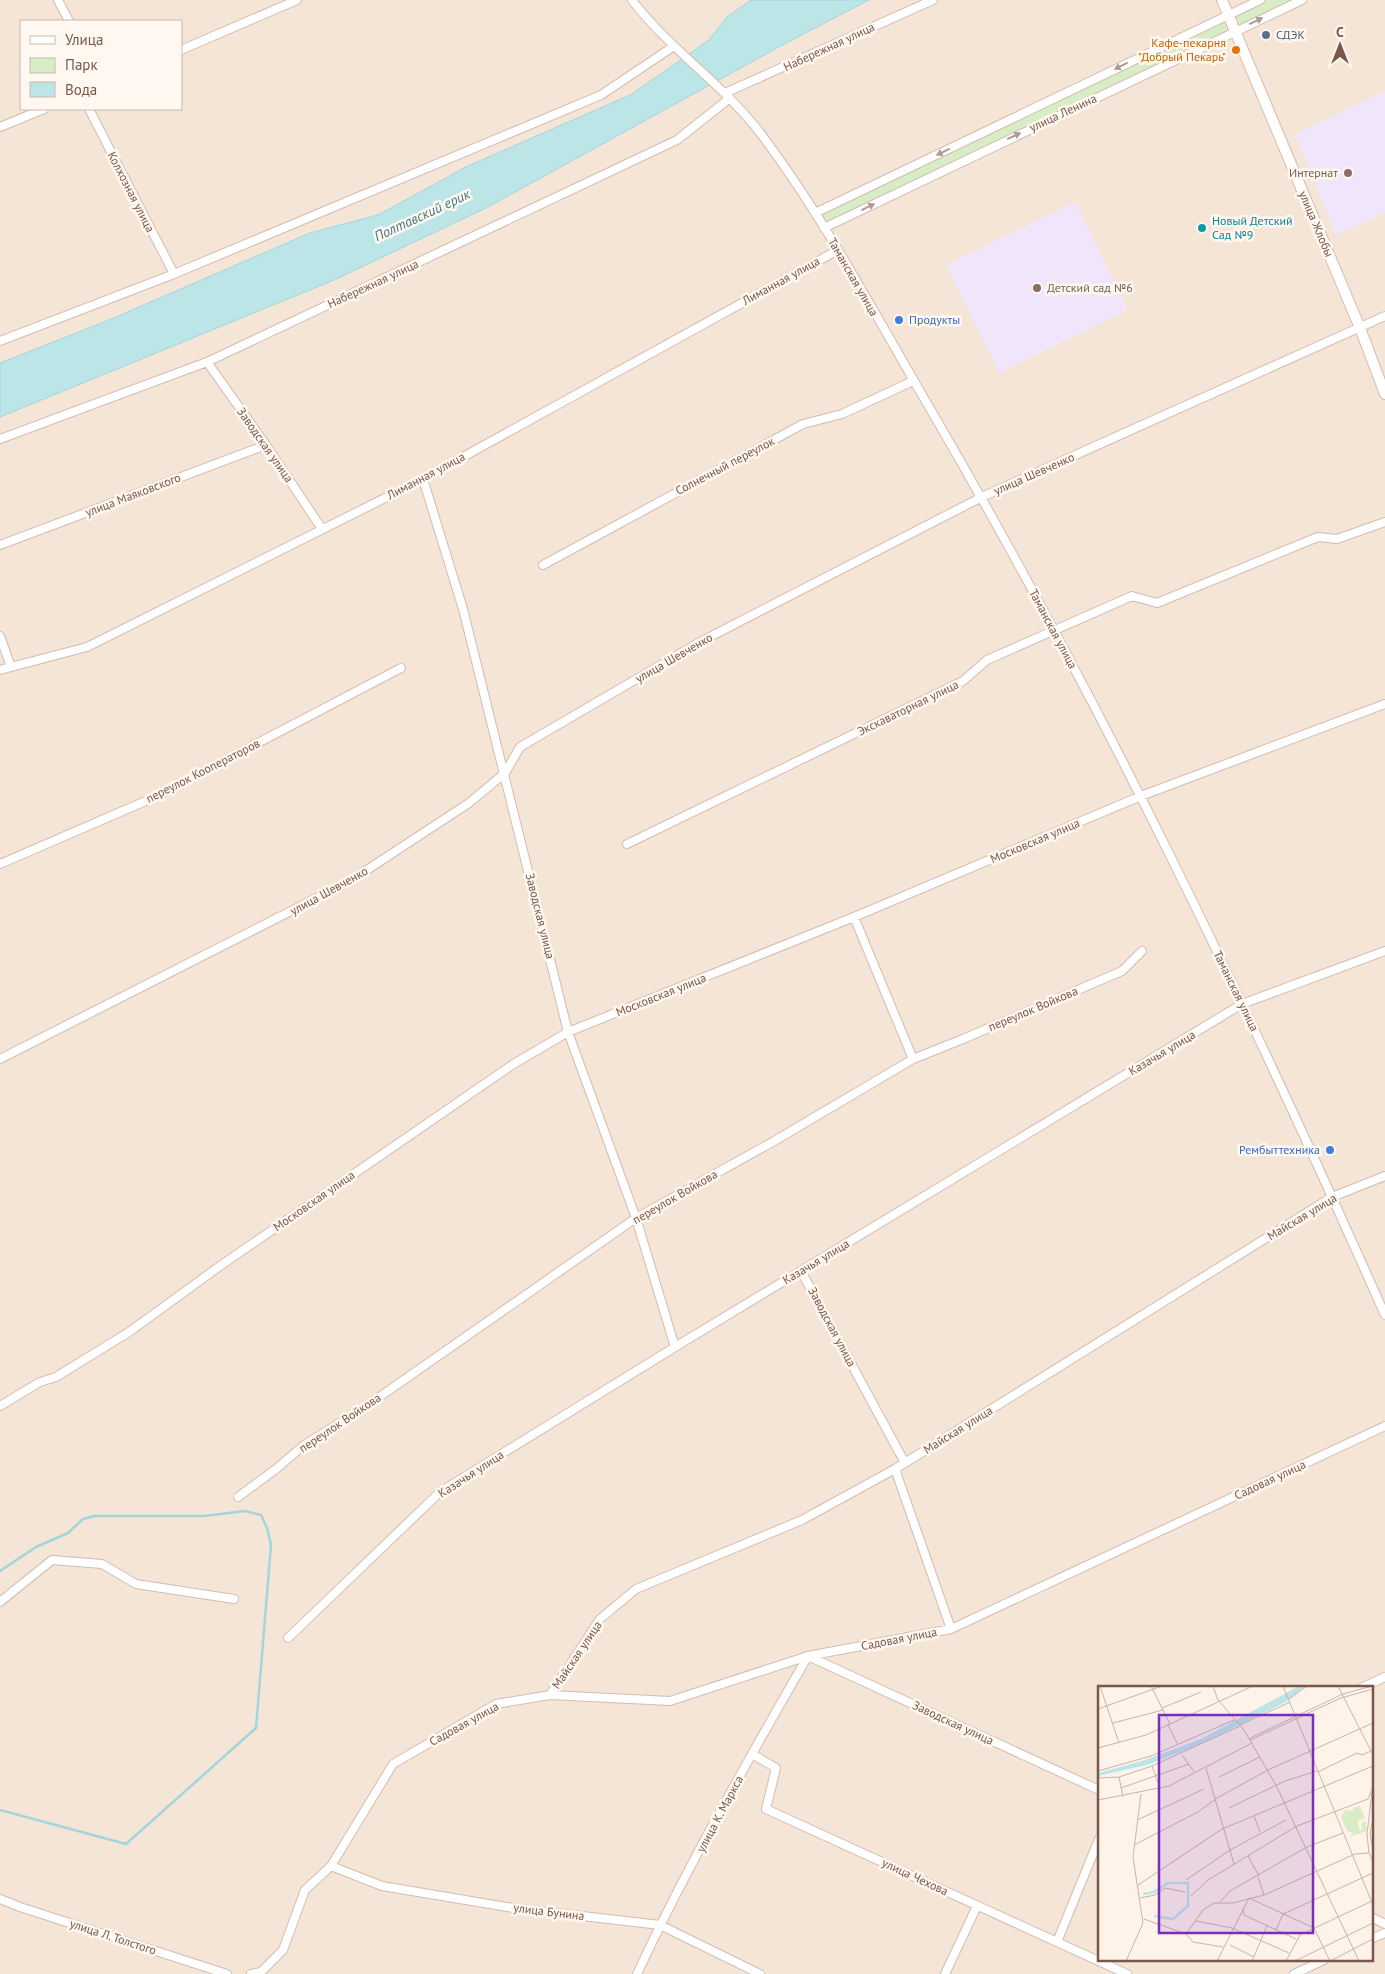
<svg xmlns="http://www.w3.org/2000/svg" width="1385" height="1974" font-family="'PT Sans',sans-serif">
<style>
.residential{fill:#f5e5d7;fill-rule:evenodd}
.education{fill:#f0e5fa}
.green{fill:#d8ecc6}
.water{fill:#bce5e8;stroke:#a2d6da}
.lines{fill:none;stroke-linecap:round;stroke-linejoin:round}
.stream{stroke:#a2d6da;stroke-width:2.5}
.street-casing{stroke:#d3bcb0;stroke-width:10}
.secondary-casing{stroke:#d6bcad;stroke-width:12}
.street{stroke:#fff;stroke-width:8}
.secondary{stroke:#fff;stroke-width:10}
.oneway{fill:#af9a93}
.service-dot{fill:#5c6f8a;stroke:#fff8f0;stroke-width:2}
.food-dot{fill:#e8710a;stroke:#fff8f0;stroke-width:2}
.education-dot{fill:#8d6e63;stroke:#fff8f0;stroke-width:2}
.culture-dot{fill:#0f9aa8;stroke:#fff8f0;stroke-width:2}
.shop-dot{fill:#3f7fe0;stroke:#fff8f0;stroke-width:2}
.labels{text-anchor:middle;stroke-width:5;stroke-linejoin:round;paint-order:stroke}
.service-label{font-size:12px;fill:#4e5e75;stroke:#fff8f0;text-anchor:start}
.food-label{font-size:12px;fill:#c56008;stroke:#fff8f0;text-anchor:end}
.street-label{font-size:12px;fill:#79574b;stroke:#fff8f0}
.education-label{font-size:12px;fill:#785e54;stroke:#fff8f0;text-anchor:end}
.culture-label{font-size:12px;fill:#0d838f;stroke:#fff8f0;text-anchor:start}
.shop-label{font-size:12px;fill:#366cbe;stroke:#fff8f0;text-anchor:start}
.water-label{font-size:14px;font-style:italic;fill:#3e787e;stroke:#fff8f0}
.inset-river{fill:none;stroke:#bce5e8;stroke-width:2.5}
.inset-road{fill:none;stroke:#c8b5aa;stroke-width:1}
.view{fill:#7b2cbf;fill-opacity:0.15;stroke:#7b2cbf;stroke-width:2.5}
.inset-edge{fill:none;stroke:#79574b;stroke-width:2.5}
</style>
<rect width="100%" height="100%" fill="#fdf3e9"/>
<path class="residential" d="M0 0H1385V1974H0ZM21 21H181V109H21ZM1099 1688H1371V1960H1099Z"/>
<path class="education" d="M1385 91V213L1336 235 1295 134Z
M1075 202 1128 310 999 373 946 265Z"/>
<path class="green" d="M1263 0H1307L1242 31 1234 13Z
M1231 15 1239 32 825 225 818 214Z"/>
<path class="water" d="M751 0H869L786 43 486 208 334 280 0 417V363L109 320 310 233 378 215 466 167 632 94 709 40 727 17Z"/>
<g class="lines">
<path class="stream" d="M0 1571 36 1547 68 1533 83 1519 94 1516H204L245 1511 261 1515 267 1528 271 1545 256 1728 126 1844 0 1810"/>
<g class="street-casing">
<path id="street" d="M58 0 69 21
M632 0C671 51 726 86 764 138 828 224 878 320 932 412 1102 703 1248 1007 1385 1315
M181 50 297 0
M725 93 933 0
M89 109 174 274
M0 127 44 109
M815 213 1260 0
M824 228 1302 0
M0 341 174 274 601 95 674 46
M207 362 266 445 322 529
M0 439 207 362 677 140 730 98
M423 479 463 609 568 1032 636 1218 675 1347
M0 545 266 445
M543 565 803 424 842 414 913 381
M0 636 11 667
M0 670 87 647 423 479 838 250
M627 844 963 681 987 660 1132 596 1157 603 1318 537 1337 539 1385 522
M0 864 155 797 401 668
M854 917 913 1059
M0 1059 350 881 469 803 505 773 520 747 700 642 982 497 1385 316
M801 1271 905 1463
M0 1406 40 1382 56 1377 129 1332 220 1266 512 1065 568 1032 854 917 1141 796 1385 704
M895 1469 951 1629
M238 1497 276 1469 303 1446 365 1407 636 1218 776 1140 913 1059 963 1039 1122 971 1142 951
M0 1602 52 1560 102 1564 136 1584 234 1599
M288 1638 440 1492 675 1347 1242 1004 1385 951
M1361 1688 1385 1677
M550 1695 600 1619 636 1589 802 1520 895 1469 1332 1197 1385 1176
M752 1754 776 1768 766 1809 1127 1974
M331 1866 382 1886 513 1908 660 1925 760 1974
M0 1899 20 1907 227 1974
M1371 1917 1385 1924
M1371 1939 1385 1933
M1057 1942 1099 1839
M251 1974 261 1972 283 1950 305 1890 331 1866 393 1764 496 1704 550 1695 670 1701 808 1656 951 1629 1385 1426
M637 1974C688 1865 748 1760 808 1656L1099 1790
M945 1974 977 1906
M1294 1974 1324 1960"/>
</g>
<g class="secondary-casing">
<path id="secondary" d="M1222 0 1360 328 1385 394"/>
</g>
<use href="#street" class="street"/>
<use href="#secondary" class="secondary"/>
</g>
<defs><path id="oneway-solid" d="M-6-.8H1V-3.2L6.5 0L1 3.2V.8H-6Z" transform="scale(1.25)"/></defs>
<g class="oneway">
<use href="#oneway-solid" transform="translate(1256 21) rotate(-25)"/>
<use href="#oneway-solid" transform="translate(1121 66) rotate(154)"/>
<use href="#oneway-solid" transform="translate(1014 136) rotate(-25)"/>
<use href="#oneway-solid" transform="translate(943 152) rotate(154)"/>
<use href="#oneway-solid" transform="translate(868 207) rotate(-26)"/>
</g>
<circle class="service-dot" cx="1266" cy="35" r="5"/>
<circle class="food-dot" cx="1236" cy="50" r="5"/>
<g class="education-dot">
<circle cx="1348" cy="173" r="5"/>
<circle cx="1037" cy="288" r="5"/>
</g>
<circle class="culture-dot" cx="1202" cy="228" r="5"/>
<g class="shop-dot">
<circle cx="899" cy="320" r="5"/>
<circle cx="1330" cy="1150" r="5"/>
</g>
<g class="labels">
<g class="service-label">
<text x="1276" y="39">СДЭК</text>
</g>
<g class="food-label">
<text x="1226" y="47">Кафе-пекарня<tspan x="1226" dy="14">"Добрый Пекарь"</tspan></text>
</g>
<g class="street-label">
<text transform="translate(829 47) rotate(-25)" y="4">Набережная улица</text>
<text transform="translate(1063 113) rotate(-25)" y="4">улица Ленина</text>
<text transform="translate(131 192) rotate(63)" y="4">Колхозная улица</text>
<text transform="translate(1316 224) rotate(67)" y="4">улица Жлобы</text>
<text transform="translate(853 277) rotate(60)" y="4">Таманская улица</text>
<text transform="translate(781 281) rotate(-29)" y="4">Лиманная улица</text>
<text transform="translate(373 284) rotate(-25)" y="4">Набережная улица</text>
<text transform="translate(265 445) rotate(55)" y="4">Заводская улица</text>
<text transform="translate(725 466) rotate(-28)" y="4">Солнечный переулок</text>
<text transform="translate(1034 474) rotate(-24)" y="4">улица Шевченко</text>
<text transform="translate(426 476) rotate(-28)" y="4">Лиманная улица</text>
<text transform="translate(133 495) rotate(-21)" y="4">улица Маяковского</text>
<text transform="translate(1053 629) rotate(62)" y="4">Таманская улица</text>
<text transform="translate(674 658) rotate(-30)" y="4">улица Шевченко</text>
<text transform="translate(908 708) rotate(-26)" y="4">Экскаваторная улица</text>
<text transform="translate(203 771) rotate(-27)" y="4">переулок Кооператоров</text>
<text transform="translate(1035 841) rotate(-23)" y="4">Московская улица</text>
<text transform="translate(329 891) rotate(-29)" y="4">улица Шевченко</text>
<text transform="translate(540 916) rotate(76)" y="4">Заводская улица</text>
<text transform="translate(1236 991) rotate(64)" y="4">Таманская улица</text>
<text transform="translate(661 995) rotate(-22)" y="4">Московская улица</text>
<text transform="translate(1033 1009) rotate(-23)" y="4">переулок Войкова</text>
<text transform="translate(1162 1053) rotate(-31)" y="4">Казачья улица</text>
<text transform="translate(675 1197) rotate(-30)" y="4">переулок Войкова</text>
<text transform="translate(314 1201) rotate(-35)" y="4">Московская улица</text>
<text transform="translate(1302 1217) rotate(-31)" y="4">Майская улица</text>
<text transform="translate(816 1262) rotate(-31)" y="4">Казачья улица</text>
<text transform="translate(832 1327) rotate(62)" y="4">Заводская улица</text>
<text transform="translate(340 1423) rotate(-34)" y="4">переулок Войкова</text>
<text transform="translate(958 1430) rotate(-32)" y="4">Майская улица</text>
<text transform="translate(471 1474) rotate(-33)" y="4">Казачья улица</text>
<text transform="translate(1270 1480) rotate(-25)" y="4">Садовая улица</text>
<text transform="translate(899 1639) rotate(-11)" y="4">Садовая улица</text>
<text transform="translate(577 1655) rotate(-56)" y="4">Майская улица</text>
<text transform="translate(953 1723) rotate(25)" y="4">Заводская улица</text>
<text transform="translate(464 1724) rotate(-29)" y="4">Садовая улица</text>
<text transform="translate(720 1814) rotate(-62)" y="4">улица К. Маркса</text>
<text transform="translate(915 1877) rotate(25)" y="4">улица Чехова</text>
<text transform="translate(549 1912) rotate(7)" y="4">улица Бунина</text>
<text transform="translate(113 1937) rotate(18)" y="4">улица Л. Толстого</text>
</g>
<g class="education-label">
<text x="1338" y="177">Интернат</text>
<text x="1047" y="292" text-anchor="start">Детский сад №6</text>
</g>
<g class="culture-label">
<text x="1212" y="225">Новый Детский<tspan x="1212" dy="14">Сад №9</tspan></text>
</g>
<g class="shop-label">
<text x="909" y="324">Продукты</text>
<text x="1320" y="1154" text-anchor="end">Рембыттехника</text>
</g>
<g class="water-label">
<text transform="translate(422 215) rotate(-25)" y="5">Полтавский ерик</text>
</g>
</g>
<g transform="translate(1098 1686)">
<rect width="275" height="275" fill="#fdf3e9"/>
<path d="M262 120 267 132 260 135 261 144 265 143 263 138 267 134 269 145 251 151 255 147 249 145 243 131 247 124 256 125 255 122Z" fill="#d8ecc6"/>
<path d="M201 0H207L188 16 98 60 49 79 0 90V87L44 75 103 53Z" fill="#bce5e8"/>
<path class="inset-river" d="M45 208 56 206 70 197H90V220L75 233 56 230"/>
<path class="inset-road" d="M2 0 21 57M53 0 72 38M115 0 120 14 146 44 178 99 261 275M185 0 275 219M240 0 275 69M191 13 209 0M64 22 103 6M0 23 64 0M15 37 65 24M70 39 80 59M142 39 192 16M152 52 245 8 274 0M152 54 243 12 275 3M0 62 48 49 155 0M84 69 97 87M54 80 62 102M108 82 136 178M0 85 53 70 136 34M220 86 259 67 264 69 273 65M21 91 25 111M121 91 162 71M0 92 21 91 54 80 142 40M23 102 91 78M0 114 71 100 154 57M131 122 187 95 219 85M156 130 162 146M275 133 272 147 275 164M39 134 106 103M36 159 100 126 119 112 170 84 275 37M271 167 269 148 274 107M150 170 161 190M160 191 166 209M88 194 132 164 188 134M40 199 124 143 275 80M93 210 110 194 199 140 270 113 275 101M42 212 57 209 67 202 87 206M122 216 132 205 209 161 245 147M145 223 146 229 198 253M46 233 88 248M98 235 134 242 191 267M178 244 185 228 275 187M88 248 105 224 116 217H135L166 209 257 168 271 167 275 176M88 248 95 256 125 261M132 259 156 271M28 275 45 237 35 171 43 108M119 275 151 212 216 242 232 275M154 275 169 240M188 275 202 249 274 215M197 275 275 237M232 275 275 253"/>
<path class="view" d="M61 29H215V247H61Z"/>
<rect width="275" height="275" class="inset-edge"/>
</g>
<rect x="20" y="20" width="162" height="90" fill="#fff8f0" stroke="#c9b8ae"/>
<rect x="30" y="36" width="25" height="8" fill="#ffffff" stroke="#c9b8ae"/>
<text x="65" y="45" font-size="15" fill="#79574b">Улица</text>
<rect x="30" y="58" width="25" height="15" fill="#d8ecc6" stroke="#c9b8ae"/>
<text x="65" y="70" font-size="15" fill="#79574b">Парк</text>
<rect x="30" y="82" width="25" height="15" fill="#bce5e8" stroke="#c9b8ae"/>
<text x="65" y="95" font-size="15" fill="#79574b">Вода</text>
<g transform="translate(1340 45)" stroke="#fff8f0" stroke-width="4" paint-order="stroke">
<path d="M0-4L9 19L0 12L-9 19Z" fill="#79574b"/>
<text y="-8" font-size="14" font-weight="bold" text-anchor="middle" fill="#79574b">С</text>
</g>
</svg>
